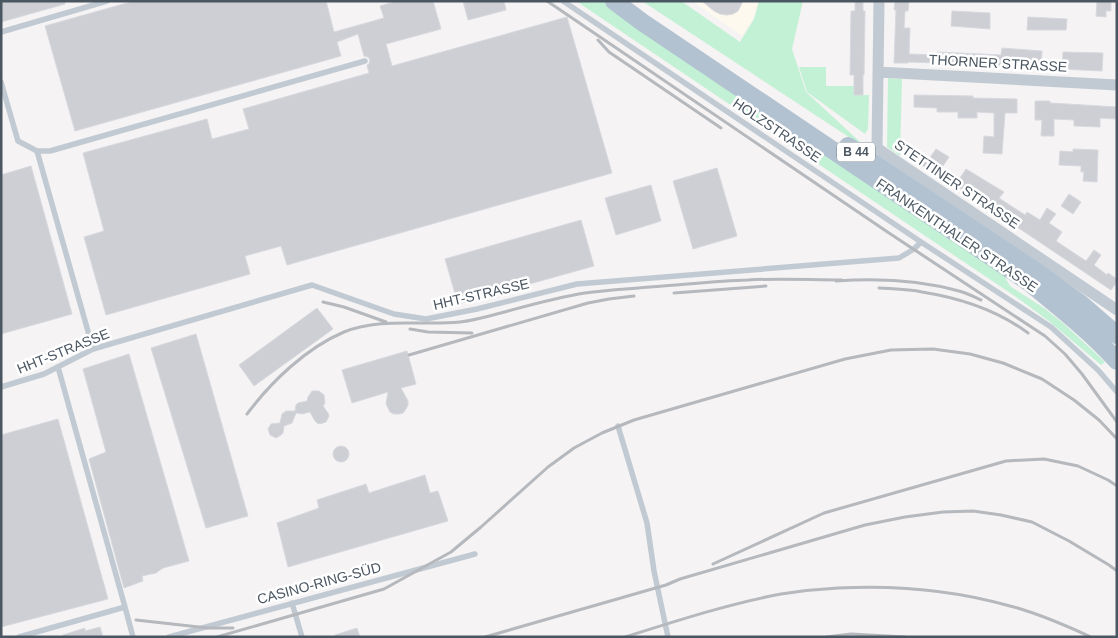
<svg xmlns="http://www.w3.org/2000/svg" width="1118" height="638" font-family="Helvetica,sans-serif">
<style>
.commercial{fill:#fdf9ef}
.green{fill:#c3f1d5}
.building{fill:#cdcfd5;stroke:#d7d9de}
.lines{fill:none;stroke-linecap:round;stroke-linejoin:round}
.service{stroke:#c1cad2;stroke-width:5.5}
.minor{stroke:#c1cad2;stroke-width:11}
.primary{stroke:#b3c2d1;stroke-width:18}
.rail{stroke:#b5b8bd;stroke-width:3}
.labels{text-anchor:middle;stroke-width:5;stroke-linejoin:round;paint-order:stroke}
.shield{fill:#fff;stroke:#808990;stroke-width:1}
.shield-label{font-size:12px;font-weight:bold;fill:#4a5661}
.street-label{font-size:14px;fill:#4a5661;stroke:#fff}
</style>
<rect width="100%" height="100%" fill="#f5f3f3"/>
<path class="commercial" d="M692 1H759L753 19 742 36Z"/>
<path class="green" d="M576 1H605L1002 272 1010 286 1044 308 1064 324 1105 362 1101 365 1050 322 1019 299Z
M642 1H681L740 42 754 19 759 1H803L792 49 806 92 870 151Z
M799 67H826V86H854V95H869L868 129 865 134 807 92Z
M888 78 902 79 900 156 887 147Z"/>
<path class="building" d="M1 1H65V4L1 22Z
M134 1H326L334 32 384 18 380 6 397 1H433L441 29 386 44 392 66 567 17 612 173 287 265 281 246 245 256 250 274 106 315 84 237 104 231 83 153 207 119 212 139 249 129 243 109 369 73 367 65 369 64 370 60 368 57 364 56 358 34 337 42 341 56 75 131 45 26Z
M463 1H504L506 10 468 20Z
M702 1H743L738 11 733 14 727 15 720 14 714 11Z
M855 1H863V11H865L864 75H863V95H854V75H850L851 11H855Z
M895 1H909L908 11H905L904 28H910L909 54 936 55 937 52 1001 55 1002 48 1042 51 1041 68 991 65H985V67L936 65V63L908 62V63H894L896 10H894Z
M1097 1H1111V11H1106V17L1096 16Z
M952 11 990 13V29L951 26Z
M1028 17 1067 19 1066 30H1027Z
M1063 52 1103 53 1102 71 1062 69Z
M914 95 973 96V98L1017 99V113H1005L1002 154 983 153 984 136 994 137V113L977 112V118H958V112H937V108L914 107Z
M1035 101H1050V103L1117 107V119L1100 118V127L1074 126V120L1054 119V136H1041L1042 120H1035Z
M936 149 949 157 937 175 920 164 925 157 929 159Z
M1073 149 1098 150 1097 182 1083 181 1084 172H1081V166L1059 165 1060 151 1073 152Z
M31 166 72 314 1 334V175Z
M717 168 737 236 693 249 673 181Z
M966 169 1004 192 999 198 1025 215 1027 212 1040 220 1047 208 1056 214 1049 223 1062 232 1056 241 1086 261 1094 250 1101 255 1094 265 1107 275 1108 273 1117 279V282L1111 290 950 182 955 175 960 178Z
M651 185 661 221 616 235 605 198Z
M1069 194 1081 202 1073 214 1061 206Z
M581 220 594 266 458 304 445 259Z
M317 308 333 329 254 386 239 365Z
M196 334 248 516 206 528 151 348Z
M407 351 416 384 401 388 408 401V405L406 409 403 413 399 414H394L390 412 386 404 388 392 352 403 342 370Z
M129 354 189 561 163 568 156 573 142 576 143 581 124 588 89 459 106 452 83 369Z
M312 391H319L324 395 325 403 323 406 328 413 329 416 326 422 320 424 317 423 315 421 310 412 302 414 296 413 292 423 284 426 283 433 281 435 276 438 270 435 268 429 271 424 280 423 282 414 286 411H295L296 405 298 403 307 401 308 397Z
M58 419 108 599 1 627V435Z
M333 454a8 8 0 1 1 16 0a8 8 0 1 1-16 0Z
M425 475 430 493 438 491 448 521 288 567 277 523 319 508 317 500 366 484 369 493Z
M100 627 103 637H63V635L85 628V631Z
M357 628 360 637H336L335 635Z"/>
<g class="lines">
<path class="service" d="M563 1 921 242 1051 327 1098 370 1117 392
M1 32 107 1
M1 82 18 141 37 151H50L365 61
M37 151 93 349
M1 387 44 374 93 349 312 285 394 314 426 319 477 309 577 284 899 258 914 249 921 242
M618 426 647 523 654 571 668 637
M292 603 302 637
M125 607 133 637
M19 637 125 607 58 367
M169 637 475 554"/>
<path class="minor" d="M879 1 877 148 1117 310
M878 72 1117 85"/>
<path class="primary" d="M614 1 642 22 1030 283C1060 308 1091 332 1117 361
M848 146 1037 272 1080 303 1117 335"/>
<path class="rail" d="M547 1 889 233 1045 336 1065 354 1082 374 1117 422
M598 40 609 52 721 128
M836 281C876 278 920 280 959 291 967 293 974 297 981 300
M879 288C894 289 908 289 922 292 960 298 997 310 1028 333
M674 293 766 286
M323 302 344 307 386 322
M410 329 428 332 472 333
M409 355 588 303 609 299 634 296
M247 414C271 382 306 348 344 332 381 317 422 326 460 322 477 320 493 315 508 311 534 304 559 297 585 293 607 290 628 289 650 287 682 285 715 281 748 280 779 278 811 280 842 280
M713 564 824 513 1006 461 1044 459 1078 466 1108 480 1117 486
M136 620 208 628H233
M217 637 384 589 451 552 481 527 548 467 574 448 602 433 634 420 845 359 891 350 933 349 970 354 1003 363 1042 379 1074 400 1099 420 1117 439
M485 637 666 585 680 579 865 525 905 517 943 512 973 511 1001 515 1032 522 1069 541 1109 565 1117 571
M625 637C676 621 728 604 781 594 800 591 819 589 838 588 896 585 954 590 1010 606 1038 613 1065 625 1091 637
M826 637 851 634 905 637"/>
</g>
<g class="labels">
<rect class="shield" x="837" y="142.5" width="38" height="19" rx="4"/>
<g class="shield-label">
<text x="856" y="156">B 44</text>
</g>
<g class="street-label">
<text transform="translate(998 63) rotate(3)" y="5">THORNER STRASSE</text>
<text transform="translate(777 130) rotate(34)" y="5">HOLZSTRASSE</text>
<text transform="translate(957 184) rotate(34)" y="5">STETTINER STRASSE</text>
<text transform="translate(957 235) rotate(34)" y="5">FRANKENTHALER STRASSE</text>
<text transform="translate(481 294) rotate(-13)" y="5">HHT-STRASSE</text>
<text transform="translate(63 351) rotate(-22)" y="5">HHT-STRASSE</text>
<text transform="translate(319 583) rotate(-15)" y="5">CASINO-RING-SÜD</text>
</g>
</g>
<rect width="1118" height="638" fill="none" stroke="#4a5661" stroke-width="5"/>
</svg>
